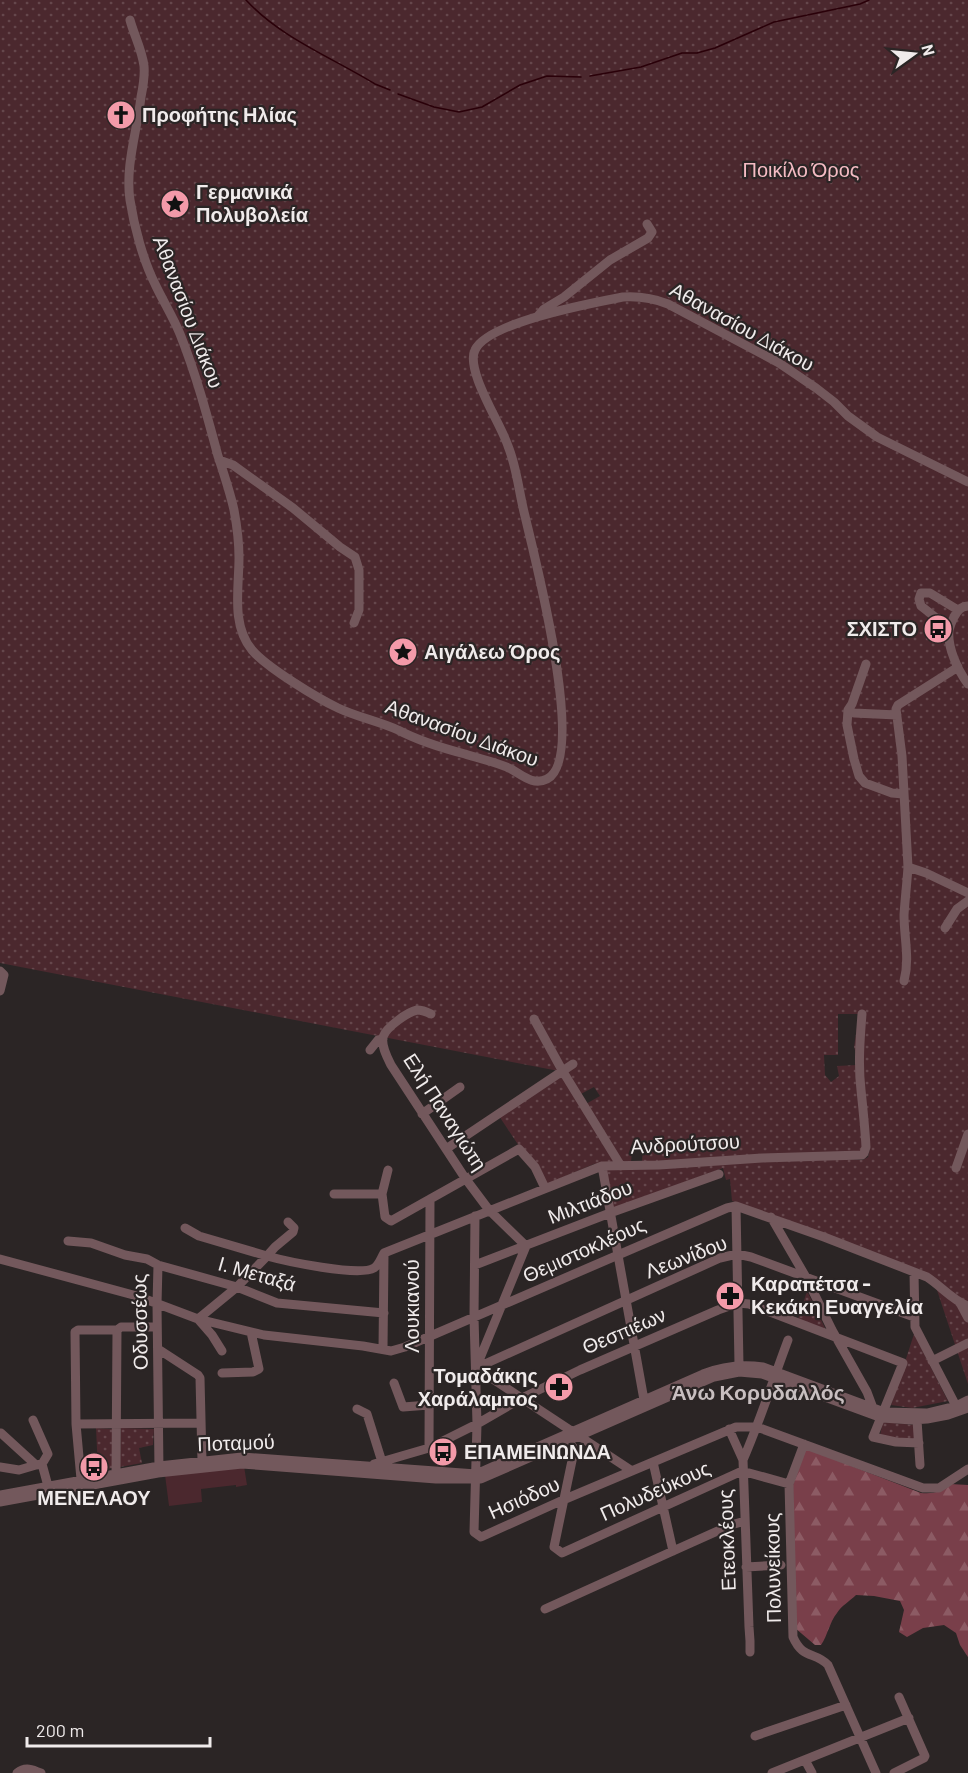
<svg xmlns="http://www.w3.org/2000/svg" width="968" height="1773" font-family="Barlow,sans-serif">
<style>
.grass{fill:url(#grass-dots)}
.forest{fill:url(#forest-firs)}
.pitch{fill:#4b282e}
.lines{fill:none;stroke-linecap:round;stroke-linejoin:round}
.stream{stroke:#2a0009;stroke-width:1.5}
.minor{stroke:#73585c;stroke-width:9}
.labels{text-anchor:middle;stroke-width:4.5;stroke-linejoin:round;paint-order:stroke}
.poi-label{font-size:20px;font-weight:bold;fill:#f0ebeb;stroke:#2b2525;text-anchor:start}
.park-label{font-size:20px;fill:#f4bbc3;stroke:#2b2525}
.street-label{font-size:20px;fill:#f0ebeb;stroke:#2b2525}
.neighbourhood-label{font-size:21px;font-weight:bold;fill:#c8bfc0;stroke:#2b2525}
</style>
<defs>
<pattern id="grass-dots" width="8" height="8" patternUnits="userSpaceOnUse" patternTransform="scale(1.5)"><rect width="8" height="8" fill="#4b282e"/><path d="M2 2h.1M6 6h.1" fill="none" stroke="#65474c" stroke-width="1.8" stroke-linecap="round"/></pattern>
<pattern id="forest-firs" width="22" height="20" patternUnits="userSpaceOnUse" patternTransform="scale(1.5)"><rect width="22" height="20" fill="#793f4a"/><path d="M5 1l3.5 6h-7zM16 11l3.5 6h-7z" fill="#8c5b64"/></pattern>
</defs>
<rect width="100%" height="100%" fill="#2b2525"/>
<path class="grass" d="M0 0H968V1384L933 1278 920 1270 732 1201 730 1179 726 1180 723 1168 611 1209 605 1168 819 1158 863 1160 868 1157 870 1149 863 1076 854 1047 859 1014H838V1055H824L825 1075 831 1082 839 1076 837 1066 857 1065 864 1146 861 1151 642 1162 643 1144 633 1141 631 1162H622L584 1105 600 1096 594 1087 579 1095 564 1072 0 963Z
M561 1077 568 1084 615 1162 594 1164 545 1185 499 1116Z
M807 1291 826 1330 798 1319Z
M914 1334 948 1401 912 1408 891 1405Z
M883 1422 915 1425V1439H896L880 1435Z
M96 1428 113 1429 112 1468 98 1471Z
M121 1428 154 1429 153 1445 139 1448 142 1463 120 1467Z"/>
<path class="forest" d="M805 1448 921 1493C934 1494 941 1492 950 1484L968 1485V1657L960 1645 956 1633 944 1625 923 1628 907 1637 899 1632 904 1610 900 1601 874 1596 856 1595C850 1601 841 1606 837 1613 829 1623 828 1635 821 1645H815L795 1628 793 1485Z"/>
<path class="pitch" d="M244 1466 247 1485 236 1487V1485L201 1489 202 1502 169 1506 165 1475Z"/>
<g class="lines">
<path class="stream" d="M246 0C281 38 331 57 375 84L390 90
M590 76 641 67 682 53H697L715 48 774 22 860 4 869 0
M398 94 434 107 459 112 482 107 520 85 547 76 581 77"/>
<path class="minor" d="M130 20C134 35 142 50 144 66 145 76 143 87 141 97 137 131 125 167 130 200 134 226 143 260 155 284 163 301 173 317 180 334 196 374 207 415 218 456 224 474 230 492 234 510 237 526 239 541 239 558 239 588 231 625 252 650 266 667 317 698 338 708 357 717 378 721 398 730 419 741 442 748 465 754 480 759 497 762 511 769 522 775 533 786 547 779 588 759 534 555 525 516 519 493 517 468 508 446 501 424 465 370 475 350 488 322 592 303 623 297 639 296 653 298 668 304L779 363 816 388 834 402 848 416 877 437 968 482
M537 317 544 309 564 297 610 260 648 238 652 232 647 224
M219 460 233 465 293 508 340 547 355 557 359 570V610L354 623
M968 606C960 607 958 610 954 617 952 621 950 626 949 630 947 647 958 671 968 684
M949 628 921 606 919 599 921 593H930L958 610
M866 664 852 704 848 710 847 725 854 759 859 776 865 783 892 793 903 794
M958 667 898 705 896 709 902 756 908 867 926 873 968 893
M848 710 854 713 897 715
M945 928 957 909 968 901
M0 971 4 975 0 991
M904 981C910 958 904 938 904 915 905 899 907 883 908 867
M431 1014C427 1012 422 1010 417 1010 408 1012 386 1027 383 1037 381 1046 387 1057 391 1065L465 1178 489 1210 526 1246 478 1363
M534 1019 562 1070 621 1166
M370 1050 378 1040 383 1039
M422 1114 460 1087
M446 1149 573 1064
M602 1166 644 1400
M956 1168 968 1134
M388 1170 382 1194 385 1217 391 1221 519 1149 535 1167 545 1188
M334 1194H382
M736 1206 739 1365
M475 1216 474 1317 477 1424 474 1532 481 1537 563 1500 736 1427H757L923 1488H939L968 1469
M771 1217 807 1279 832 1330 867 1392 873 1408
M185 1228 199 1236 267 1256 275 1247 293 1232 294 1228 288 1222
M68 1241 91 1243 125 1255 147 1259 158 1265 237 1287 277 1303 384 1313
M384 1253 602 1166 659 1165 762 1158 862 1155 864 1153 866 1147C865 1128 863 1109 861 1090 858 1065 860 1039 862 1014
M0 1259 137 1296 198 1319 264 1335 363 1346 391 1351 405 1347 727 1208 736 1206 824 1237 927 1277C941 1286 953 1301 968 1306
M158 1265 157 1304 159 1470
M475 1265 610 1213 719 1174
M914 1272 915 1327 956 1406
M960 1303 968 1318
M198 1319 237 1287 267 1256C285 1261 359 1277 374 1268 379 1265 381 1258 384 1253
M198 1319 212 1335 222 1351
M158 1349 198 1375 200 1378 202 1461
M383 1349 384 1255
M932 1361 968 1343
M476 1368 720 1258 737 1254 751 1257 914 1317
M476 1368 632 1471
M222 1373 253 1372 259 1369 251 1332
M394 1383 403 1407 429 1405
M357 1409 367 1414 382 1462
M33 1420 48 1454 42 1464 48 1486
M917 1420 920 1465
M76 1424 200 1423
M729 1429 743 1460 749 1627 750 1641V1652
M1 1433 36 1465 42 1464
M566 1442 573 1447 574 1451 554 1547 562 1553 742 1471 789 1484
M804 1444 789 1484 793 1637C803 1660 815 1651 828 1665L876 1773
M429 1448 430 1199
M743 1460C760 1421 773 1380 788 1340
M653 1462 673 1551
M374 1464 429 1448 477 1424 522 1398 580 1370 718 1310 738 1303 749 1304 903 1363 873 1437 896 1442 919 1443
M0 1467 19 1470 36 1465
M116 1473 117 1330
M81 1479 76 1424 75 1332 78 1330H117L121 1327H157
M0 1495 159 1466 242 1457 476 1474 703 1374C723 1366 742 1364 763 1367L884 1412 927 1413 956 1406 968 1400
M0 1502 158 1473 242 1464 436 1479H481L714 1377 739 1372 762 1374 882 1418 912 1420 927 1419 948 1415 968 1408
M746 1567 781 1565
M545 1609 673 1551 731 1525 745 1521
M755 1736 846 1705
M805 1760 812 1773
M17 1773C26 1766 32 1770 41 1773
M772 1773 909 1718
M894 1773 924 1758 925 1756 899 1697"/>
</g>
<defs>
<g id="church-disc" transform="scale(1.5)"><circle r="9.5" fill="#f39aa9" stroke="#2b2525"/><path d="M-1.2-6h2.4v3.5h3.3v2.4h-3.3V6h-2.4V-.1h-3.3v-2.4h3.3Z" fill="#111"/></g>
<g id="sight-disc" transform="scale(1.5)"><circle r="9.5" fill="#f39aa9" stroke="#2b2525"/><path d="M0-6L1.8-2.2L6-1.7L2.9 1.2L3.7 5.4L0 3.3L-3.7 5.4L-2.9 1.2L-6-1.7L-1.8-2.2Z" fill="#111"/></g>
<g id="bus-disc" transform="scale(1.5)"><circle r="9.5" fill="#f39aa9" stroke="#2b2525"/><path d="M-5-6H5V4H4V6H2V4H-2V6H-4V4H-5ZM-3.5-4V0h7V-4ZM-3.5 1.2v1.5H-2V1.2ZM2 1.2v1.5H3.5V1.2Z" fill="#111"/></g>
<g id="pharmacy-disc" transform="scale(1.5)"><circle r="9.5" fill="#f39aa9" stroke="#2b2525"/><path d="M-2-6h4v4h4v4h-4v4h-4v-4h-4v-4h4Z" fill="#111"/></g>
</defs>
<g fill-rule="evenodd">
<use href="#church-disc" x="121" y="115"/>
<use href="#sight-disc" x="175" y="204"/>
<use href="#bus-disc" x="938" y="629"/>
<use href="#sight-disc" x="403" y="652"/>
<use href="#pharmacy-disc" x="730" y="1296"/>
<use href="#pharmacy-disc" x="559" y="1387"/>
<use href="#bus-disc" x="443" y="1452"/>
<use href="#bus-disc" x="94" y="1467"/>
</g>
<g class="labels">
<g class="poi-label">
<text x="142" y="122">Προφήτης Ηλίας</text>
<text x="196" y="199">Γερμανικά<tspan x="196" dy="23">Πολυβολεία</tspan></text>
<text x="917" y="636" text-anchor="end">ΣΧΙΣΤΟ</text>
<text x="424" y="659">Αιγάλεω Όρος</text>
<text x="751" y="1291">Καραπέτσα -<tspan x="751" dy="23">Κεκάκη Ευαγγελία</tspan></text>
<text x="538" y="1383" text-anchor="end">Τομαδάκης<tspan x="538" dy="23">Χαράλαμπος</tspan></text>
<text x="464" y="1459">ΕΠΑΜΕΙΝΩΝΔΑ</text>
<text x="94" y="1505" text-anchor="middle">ΜΕΝΕΛΑΟΥ</text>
</g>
<g class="park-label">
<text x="801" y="177">Ποικίλο Όρος</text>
</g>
<g class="street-label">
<text transform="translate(188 312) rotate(69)" y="7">Αθανασίου Διάκου</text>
<text transform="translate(742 327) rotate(29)" y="7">Αθανασίου Διάκου</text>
<text transform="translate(462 733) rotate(20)" y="7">Αθανασίου Διάκου</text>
<text transform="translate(445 1112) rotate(57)" y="7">Ελή Παναγιώτη</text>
<text transform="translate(685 1144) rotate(-3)" y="7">Ανδρούτσου</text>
<text transform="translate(590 1202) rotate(-21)" y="7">Μιλτιάδου</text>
<text transform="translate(584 1250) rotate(-24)" y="7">Θεμιστοκλέους</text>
<text transform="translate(686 1257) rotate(-21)" y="7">Λεωνίδου</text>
<text transform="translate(257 1274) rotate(16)" y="7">Ι. Μεταξά</text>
<text transform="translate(412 1306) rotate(-90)" y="7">Λουκιανού</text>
<text transform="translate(140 1322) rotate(-91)" y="7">Οδυσσέως</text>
<text transform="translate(624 1331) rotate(-23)" y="7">Θεσπιέων</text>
<text transform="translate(236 1443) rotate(-2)" y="7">Ποταμού</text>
<text transform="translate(655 1491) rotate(-24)" y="7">Πολυδεύκους</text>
<text transform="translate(524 1498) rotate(-24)" y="7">Ησιόδου</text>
<text transform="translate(727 1540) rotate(-92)" y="7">Ετεοκλέους</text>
<text transform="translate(773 1568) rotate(-91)" y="7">Πολυνείκους</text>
</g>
<g class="neighbourhood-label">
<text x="758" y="1400">Άνω Κορυδαλλός</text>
</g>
</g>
<g transform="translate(914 54) rotate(75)" stroke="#2b2525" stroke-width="4.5" paint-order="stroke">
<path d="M0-4.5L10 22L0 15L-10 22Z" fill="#f0ebeb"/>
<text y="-9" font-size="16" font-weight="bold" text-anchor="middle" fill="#f0ebeb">N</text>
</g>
<path d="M27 1737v9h183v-9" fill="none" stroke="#f0ebeb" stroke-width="3"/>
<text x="36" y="1737" font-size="18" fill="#f0ebeb" stroke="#2b2525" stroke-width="4.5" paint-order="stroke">200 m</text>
</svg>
